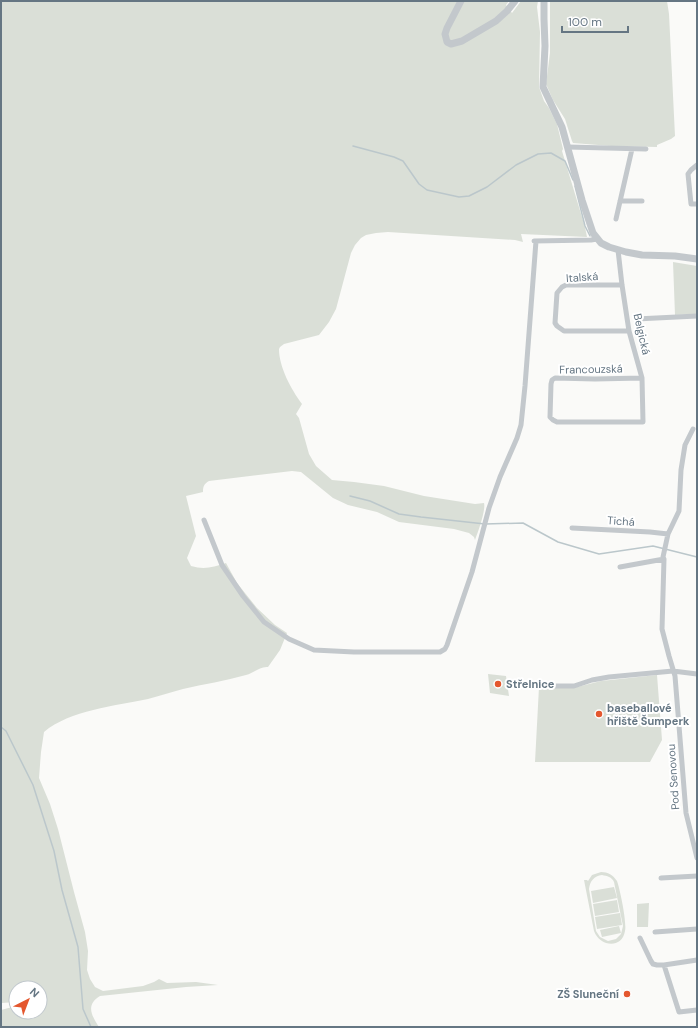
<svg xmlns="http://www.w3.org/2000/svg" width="698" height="1028" font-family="'DM Sans',sans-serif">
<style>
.green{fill:#dadfd7;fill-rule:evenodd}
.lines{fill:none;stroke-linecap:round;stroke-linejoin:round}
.stream{stroke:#bbc7cb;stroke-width:1.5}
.minor{stroke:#c3c8cc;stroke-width:5}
.tertiary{stroke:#c3c8cc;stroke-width:7}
.poi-dot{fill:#e4572e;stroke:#fff;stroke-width:1.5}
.labels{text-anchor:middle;stroke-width:4;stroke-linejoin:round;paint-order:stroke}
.street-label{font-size:11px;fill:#657683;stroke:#fff}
.poi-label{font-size:11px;font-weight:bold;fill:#657683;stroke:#fff;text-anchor:start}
</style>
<rect width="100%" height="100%" fill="#fafaf8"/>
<path class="green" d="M1 1H509L506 5 512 13 521 1H538L537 7 540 32 539 87 544 101 549 108 557 124 563 149 562 151 585 227 587 237 521 234 523 242 515 240 388 232 376 233 366 235 361 238 355 245 351 253 336 309 329 322 319 335 284 344 280 347 279 349C279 367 291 389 302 404L296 414 299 418 309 454 316 466 332 480 354 482 384 486 424 496 475 504 484 503C486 510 478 532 475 540L474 537 469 533 454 529 399 522 377 512 348 505 333 498 301 472 292 471 209 481C204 484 203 486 203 492L186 496 196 536 187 558 191 566C205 570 213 567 226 563L237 583 257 608 275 625 287 633 280 650 268 667C260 666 254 673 246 675 225 681 204 684 183 689 171 692 160 696 148 699 115 706 70 710 44 732L41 752 39 778 50 804 58 829 74 892 85 932 88 951 87 970 90 979 95 987 103 991 143 986 154 982 159 979 167 983 196 982 218 985 186 987 100 996C85 1005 92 1016 99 1027H1V1010L16 1006V1012H40V1006L43 1008 40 1004V988H16V1002L2 1003 1 1004Z
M550 1H667L669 14 675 136 671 139 657 145V147L611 146 573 143 572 141 565 119 553 100 546 84 550 53Z
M673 262 697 266V314L675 315Z
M488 674 506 676 509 696 490 693Z
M657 675 662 740 650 762H535L539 687H577L601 681Z
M601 872C608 872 613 875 617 881 620 889 627 923 625 931 622 949 600 947 594 931L584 880H587L588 881 592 875ZM602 875C607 876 612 877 614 882L623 926 621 934 616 939 608 941 600 937 596 931 589 889C590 881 594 876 602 875Z
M614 887 617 898 593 903 591 891Z
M617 900 619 912 595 916 593 904Z
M649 903 648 927H637V904Z
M620 913 622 925 597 929 595 917Z
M619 926 621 933 602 937 600 930Z"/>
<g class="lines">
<path class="stream" d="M353 146 394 157 403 161 419 184 427 190 459 197 469 196 487 187 516 165 538 154 551 153 565 161 573 180
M575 186 585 226 590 236
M350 496 370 501 399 514 421 517 485 524 523 523 558 542 599 554 653 546 697 557
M1 727 6 731 33 785 54 851 62 890 78 947 83 1009 91 1027"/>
<path class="minor" d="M568 147 646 149
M697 165 691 170 688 174 691 204H697
M620 201H642
M616 219 632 149
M534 241 591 240 597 239
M618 250 622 285 629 331 642 378 643 422H557L553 420 550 417 551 384 552 380 555 378 595 379 642 378
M622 285H566L562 287 557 293 555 323 557 326 564 331H629
M636 319 697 316
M693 429 685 445 681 470 679 511 668 534 663 557 664 559 662 629 669 656 675 676 686 813 697 858
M204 520 222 565 243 596 264 622 289 639 314 650 354 652H440L445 649 447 645 472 572 489 508 500 477 517 438 521 425 525 386 536 241
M572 528 650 532 668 534
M620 567 664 559
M538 685 544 686H574L592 680 609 677 673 671 697 674
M661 878 697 876
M655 932 697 929
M640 938 651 961 653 964 657 965H664L697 960
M664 965 679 1012 697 1010"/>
<path class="tertiary" d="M461 1 447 28 445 34 447 42 451 44 462 41 496 21 507 11 515 1
M544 1V19L545 46 543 87 562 127 582 200 593 233 601 243 609 247 626 252 642 255 675 256 697 259"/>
</g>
<g class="poi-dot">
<circle cx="498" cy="684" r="4"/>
<circle cx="599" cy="714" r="4"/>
<circle cx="627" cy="994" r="4"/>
</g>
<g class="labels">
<g class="street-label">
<text transform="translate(582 277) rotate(-4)" y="4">Italská</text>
<text transform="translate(642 334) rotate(77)" y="4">Belgická</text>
<text transform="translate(591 369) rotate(-1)" y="4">Francouzská</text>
<text transform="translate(621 521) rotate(4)" y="4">Tichá</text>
<text transform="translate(673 777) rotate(-94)" y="4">Pod Senovou</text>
</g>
<g class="poi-label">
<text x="506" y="688">Střelnice</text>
<text x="607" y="712">baseballové<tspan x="607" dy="13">hřiště Šumperk</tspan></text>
<text x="619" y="998" text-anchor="end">ZŠ Sluneční</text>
</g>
</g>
<rect width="698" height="1028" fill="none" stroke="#657683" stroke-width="4"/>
<g transform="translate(28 1000) rotate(42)"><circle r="19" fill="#ffffff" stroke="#c1c8cd"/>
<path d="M0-3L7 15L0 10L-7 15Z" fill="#e4572e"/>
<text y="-6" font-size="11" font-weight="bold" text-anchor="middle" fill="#657683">N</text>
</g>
<path d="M562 26v6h66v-6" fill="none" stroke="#657683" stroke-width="2"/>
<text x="568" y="26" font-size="12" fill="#657683" stroke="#ffffff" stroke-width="3" paint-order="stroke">100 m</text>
</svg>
